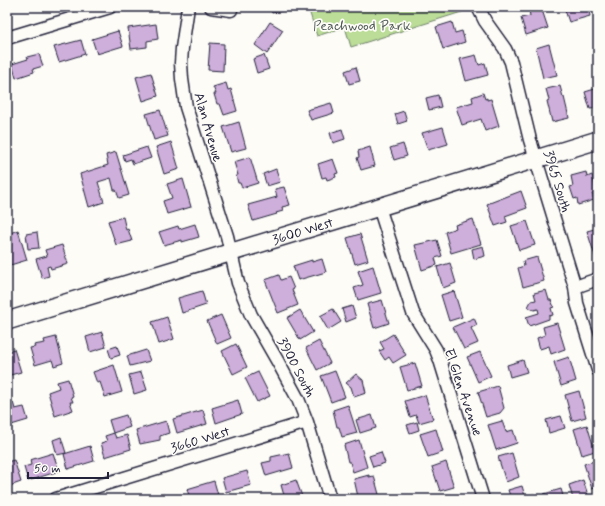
<svg xmlns="http://www.w3.org/2000/svg" width="605" height="506" font-family="Mynerve,sans-serif">
<style>
.green{fill:#bbdd97;stroke:#6e8069}
.building{fill:#ceaeda;stroke:#22223b}
.lines{fill:none;stroke-linecap:round;stroke-linejoin:round}
.street-casing{stroke:#22223b;stroke-width:15}
.secondary-casing{stroke:#22223b;stroke-width:20}
.street{stroke:#fdfcf7;stroke-width:12}
.secondary{stroke:#fdfcf7;stroke-width:17}
.labels{text-anchor:middle;stroke-width:3.5;stroke-linejoin:round;paint-order:stroke}
.park-label{font-size:14px;fill:#505a57;stroke:#fdfcf7}
.street-label{font-size:14px;fill:#22223b;stroke:#fdfcf7}
</style>
<rect width="100%" height="100%" fill="#fdfcf7"/>
<filter id="ink" filterUnits="userSpaceOnUse"><feTurbulence type="fractalNoise" baseFrequency=".025" numOctaves="2"/><feDisplacementMap in="SourceGraphic" scale="8" xChannelSelector="R" yChannelSelector="G"/><feConvolveMatrix kernelMatrix="1 2 1 2 8 2 1 2 1" color-interpolation-filters="sRGB"/></filter>
<g filter="url(#ink)">
<path class="green" d="M308 7H466L468 10 351 47 345 27 317 36Z"/>
<path class="building" d="M270 7H285L286 10 272 13Z
M539 7H541L548 28 526 35 521 18 530 16 529 10Z
M564 7H588L590 16 569 22Z
M270 22 283 30 267 54 255 45Z
M452 22 455 33 462 31 465 42 443 49 436 27Z
M156 24 158 39 147 41V47L131 49 128 28Z
M118 31 123 46 97 54 92 39Z
M81 40 85 54 59 62 54 47Z
M210 43 224 44 223 71 208 70Z
M549 44 557 75 543 78 536 48Z
M39 54 43 66 33 69 34 72 16 78 12 64 28 59 27 57Z
M264 55 269 69 257 73 253 59Z
M476 55 479 65 485 63 488 75 466 81 460 59Z
M356 67 360 81 349 84 345 71Z
M151 73 158 96 143 101 136 77Z
M226 83 228 90 231 89 237 111 224 115 220 104H217L214 94H216L213 87Z
M560 86 563 97H564L569 118 552 122 547 101 549 100 546 89Z
M598 88V108L590 109 585 92Z
M483 93 485 99 487 98V100L491 99 499 126 485 131 481 119 462 125 456 107 473 102 472 97Z
M438 95 441 107 429 110 426 98Z
M331 103 334 113 311 120 307 110Z
M160 110 168 136 154 140 146 114Z
M404 111 407 121 398 124 395 114Z
M239 122 246 148 231 152 223 127Z
M443 127 448 144 428 150 422 133Z
M342 129 345 139 333 143 330 133Z
M171 142 179 169 164 174 156 147Z
M403 144 407 156 394 160 390 148Z
M147 147 151 158 133 164 131 159 125 161 123 155Z
M370 147 375 166 361 170 357 158 359 157 358 151Z
M116 152 129 195 119 198 116 190H114L111 178 98 182 104 202 89 207 80 174 108 165 106 155Z
M250 157 258 183 242 188 240 183H238L236 175H238L234 162Z
M333 159 338 173 335 174 336 177 327 180 326 177 322 178 318 164Z
M276 169 280 182 267 186 263 174Z
M586 172 587 177 592 175 597 193 592 194 594 200 578 205 577 198 574 199 570 187 573 186 571 176Z
M183 179 191 207 167 214 163 201 172 198 167 184Z
M284 187 290 205 282 207 283 211 276 213 277 214 253 221 248 205 277 197 275 189Z
M521 191 527 208 505 216 507 222 495 226 487 204Z
M123 217 126 230 128 229 132 241 116 245 108 221Z
M473 219 481 244 451 253 445 232 456 228 455 225Z
M527 221 535 245 519 250 511 226Z
M195 224 199 237 182 242V240L164 245 159 232 178 226 179 229Z
M598 228V258L596 259 587 231Z
M18 230 27 260 7 266V242L12 240 10 233Z
M37 232 39 248 28 249 26 234Z
M360 234 368 260 355 264 347 238Z
M437 240 442 256 435 258 437 265 422 270 415 245Z
M62 245 68 264 51 269 50 266 47 267 49 276 42 278 36 259 47 256 45 250Z
M483 246 485 256 474 259 472 249Z
M537 257 544 281 523 287 518 268 524 266 523 261Z
M322 259 326 272 298 280 293 266 312 260V262Z
M450 263 456 283 443 288 437 267Z
M373 266 381 293 358 300 354 288 363 285 358 271Z
M279 275 281 280 289 277 294 289 292 290 298 305 278 313 265 280Z
M546 290 549 300H551L554 307 551 308 553 315 549 316V319L529 326 526 317 539 313 538 309 534 310 528 307 531 301 536 300 534 293Z
M202 291 206 305 182 313 178 298Z
M454 291 462 317 449 321 441 295Z
M382 300 389 323 374 328 367 304Z
M352 306 356 318 346 322 342 309Z
M333 309 341 322 328 330 320 316Z
M300 310 313 332 300 340 287 318Z
M221 315 231 338 217 344 207 321Z
M167 317 174 339 159 344 152 322Z
M474 318 477 325 471 328 478 343 464 349 453 327Z
M557 323 565 349 551 354 549 346 540 349 537 338 545 335 543 327Z
M102 332 106 347 90 352 86 337Z
M393 334 406 355 393 363 389 357 385 360 379 351 384 349 380 342Z
M56 337 63 363 54 366 52 360 35 365 30 348 35 347 34 345 45 343 44 340Z
M319 341 330 363 317 370 306 348Z
M236 344 247 367 233 374 222 351Z
M117 346 120 355 111 358 108 349Z
M14 349 21 372 7 376V351Z
M146 350 150 361 130 366 127 356Z
M480 352 491 376 478 382 467 357Z
M569 357 576 381 561 386 554 362Z
M523 360 527 372 510 377 507 365Z
M415 363 422 386 407 390 400 367Z
M114 365 122 392 105 397 100 382 97 383 93 372Z
M335 371 345 397 331 402 321 376Z
M141 372 147 390 134 394 129 375Z
M258 372 270 396 257 402 245 378Z
M356 374 363 380 366 393 354 397 351 387 346 383Z
M68 379 73 396 71 397 73 402H70L73 410 55 416 48 392 59 388 57 382Z
M498 386 504 408 500 413 486 417 478 392Z
M579 391 586 417 572 421 565 395Z
M425 395 433 419 419 423 416 415 410 417 405 401Z
M238 400 242 414 216 423 212 408Z
M13 402 15 409 24 407 28 420 8 426 7 404Z
M348 405 357 433 342 437 339 427H337L333 410Z
M203 410 207 424 177 433 173 419Z
M126 415 130 427 113 433 109 420Z
M372 415 376 428 360 433 356 420Z
M561 416 565 428 549 433 546 420Z
M166 421 169 433 160 436V440L140 444 136 430Z
M502 421 506 432 513 430 517 443 496 450 488 425Z
M417 422 419 430 410 433 407 425Z
M587 425 595 451 582 455 574 429Z
M436 429 443 452 428 457 420 434Z
M114 433 116 438 127 435 131 449 105 457 101 443 107 441 105 436Z
M61 437 66 453 57 455 53 440Z
M359 440 367 467 353 472 350 462H348L344 445Z
M90 446 94 461 68 469 64 454Z
M381 452 385 463 373 467 369 456Z
M53 453 59 471 28 481 24 467 31 465 30 460Z
M289 453 293 468 266 476 262 463 271 461V457Z
M512 453 519 477 506 482 498 457Z
M14 460 21 482 7 487V470H9L7 462Z
M598 460V487L592 489 584 464Z
M446 462 454 487 440 491 432 467Z
M247 471 251 485 226 492 222 478Z
M369 475V477L374 476 380 498 360 499V497H358L354 479Z
M296 480 303 499H285L281 485Z
M583 480 588 495 573 499 569 485Z
M214 481 218 495 205 499H190L187 489Z
M522 486 525 496 534 494 535 499H511L508 490Z
M561 489 564 499H546L544 494Z
M164 494 166 499H149Z"/>
<g class="lines">
<g class="street-casing">
<path id="street" d="M188 7 182 48 181 63 182 79 186 107 227 236 238 283 251 315 278 362 298 399 307 422 330 499
M211 7 231 10
M478 7 485 21 505 49 511 62 530 140 575 287 577 303 598 370
M7 38 110 7
M379 207 413 313 436 350 440 360 483 499
M575 287 598 279
M56 499 307 422"/>
</g>
<g class="secondary-casing">
<g id="secondary">
<path id="s1" d="M7 321 598 140"/>
</g>
</g>
<use href="#street" class="street"/>
<use href="#secondary" class="secondary"/>
</g>
</g>
<g class="labels">
<g class="park-label">
<text x="362" y="30">Peachwood Park</text>
</g>
<g class="street-label">
<text transform="translate(209 127) rotate(74)" y="5">Alan Avenue</text>
<text transform="translate(558 181) rotate(73)" y="5">3965 South</text>
<text dy="5" stroke="none"><textPath href="#s1" startOffset="309">3600 West</textPath></text>
<text transform="translate(297 367) rotate(62)" y="5">3900 South</text>
<text transform="translate(464 392) rotate(71)" y="5">El Glen Avenue</text>
<text transform="translate(200 439) rotate(-17)" y="5">3660 West</text>
</g>
</g>
<rect width="605" height="506" fill="none" stroke="#fdfcf7" stroke-width="24"/>
<rect x="12" y="12" width="581" height="482" fill="none" stroke="#22223b" stroke-width="1.5" filter="url(#ink)"/>
<path d="M28 472v6h80v-6" fill="none" stroke="#22223b" stroke-width="2"/>
<text x="34" y="472" font-size="12" fill="#22223b" stroke="#fdfcf7" stroke-width="3" paint-order="stroke">50 m</text>
</svg>
